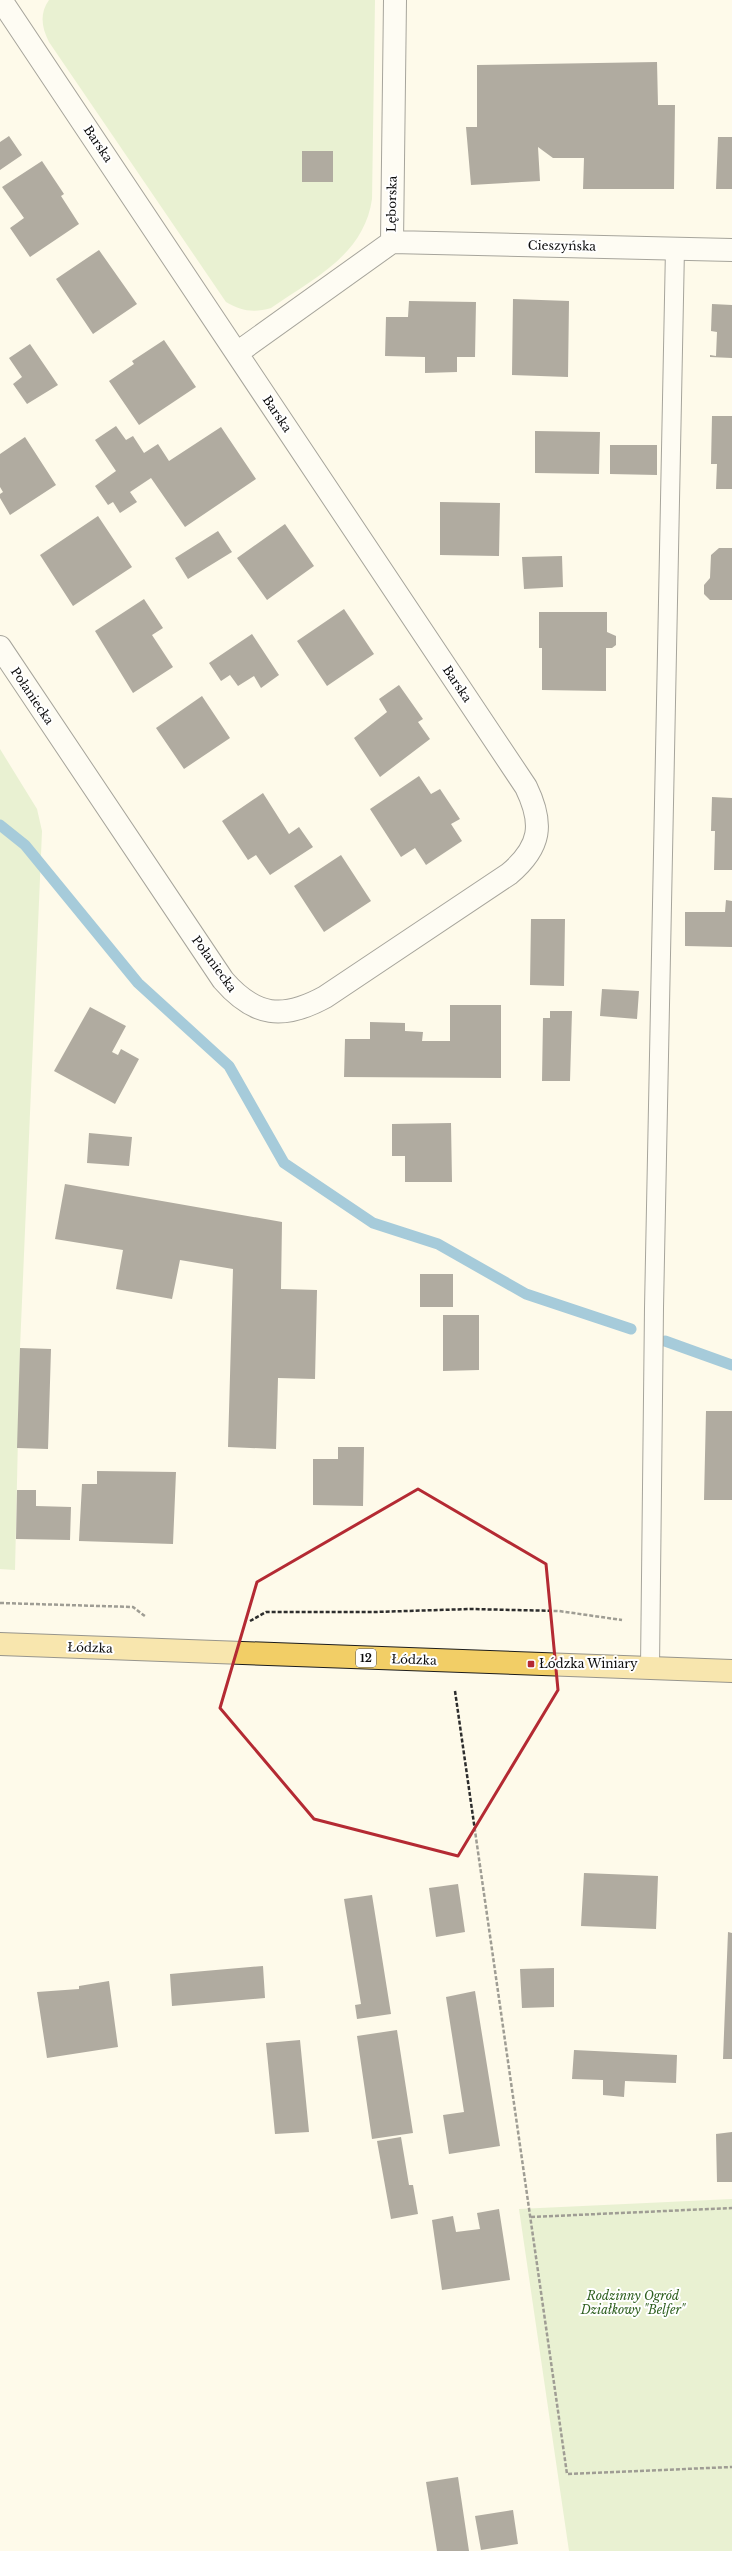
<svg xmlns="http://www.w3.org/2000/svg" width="732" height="2551" font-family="'Libre Baskerville',serif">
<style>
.green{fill:#d0e6b6}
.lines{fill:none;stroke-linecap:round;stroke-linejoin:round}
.stream{stroke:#3c92c7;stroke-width:11}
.building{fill:#534c48}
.lane-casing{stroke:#3e3e3e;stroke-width:20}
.street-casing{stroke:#3e3e3e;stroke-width:24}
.primary-casing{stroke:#1c1c1c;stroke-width:24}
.path{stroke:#2d2d2d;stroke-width:2.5;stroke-dasharray:4 2;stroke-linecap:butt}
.lane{stroke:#fff;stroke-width:18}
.street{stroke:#fff;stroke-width:22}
.primary{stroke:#f2ce66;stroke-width:22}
.marked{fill:none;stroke:#b42a33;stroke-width:3;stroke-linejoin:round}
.poi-dot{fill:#b42a33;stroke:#fff;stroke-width:1.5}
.labels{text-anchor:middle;stroke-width:4;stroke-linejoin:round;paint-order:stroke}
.shield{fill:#fff;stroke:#545454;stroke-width:1}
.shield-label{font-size:11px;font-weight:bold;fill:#0b0b0b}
.street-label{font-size:12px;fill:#0b0b0b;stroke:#fff}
.poi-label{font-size:12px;fill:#0b0b0b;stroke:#fff;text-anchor:start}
.park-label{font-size:12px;font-style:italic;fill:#2e5f1f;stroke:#fff}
</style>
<rect width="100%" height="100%" fill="#fefaea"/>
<path class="green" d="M49 0H375L372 199C364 255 314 278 271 308 254 313 241 311 226 302L49 42C42 28 39 14 49 0Z
M0 749 37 809 42 831 20 1348 15 1570 0 1569Z
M732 2199V2551H569L519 2209Z"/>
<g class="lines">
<path class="stream" d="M0 825 25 845 138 983 229 1066 284 1163 373 1223 438 1244 526 1294 631 1329
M665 1341 732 1365"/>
</g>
<path class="building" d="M657 62 658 105H675L674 189H583L584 158H553L538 147 540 181 471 185 466 127H477V65Z
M9 136 22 155 0 170V142Z
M718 137H732V189H716Z
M302 151H333V182H302Z
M42 161 64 194 61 196 79 224 30 257 10 228 24 218 2 187Z
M99 250 137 304 93 334 56 279Z
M513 299 569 301 568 377 512 375Z
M409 301 476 302 475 357H457V372L425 373V357L385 356 386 317H408Z
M712 304 732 305V358L710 357V355L716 356 717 332 711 331Z
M164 340 196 387 139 425 109 381 134 364 132 361Z
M30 344 58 385 27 404 13 384 22 377 9 358Z
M712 416H732V489H716L717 464H711Z
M116 426 126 440 133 436 144 453 158 444 169 461 221 427 256 479 185 527 151 478 130 492 137 502 120 513 113 502 108 505 95 486 116 471 95 440Z
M535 431 600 432 599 474 535 473Z
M25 437 56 485 10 515 0 498V494L3 492 0 487V454Z
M610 445H657V475L610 474Z
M440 502 500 503 499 556 440 555Z
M98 516 132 567 73 606 40 555Z
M285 524 314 566 267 600 237 558Z
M218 531 232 552 188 579 175 558Z
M719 548H732V600H710L704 594V585L710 578 711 555Z
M562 556 563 587 524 589 522 557Z
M144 599 163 628 152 635 173 667 133 693 95 631Z
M344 609 374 654 327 686 297 641Z
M539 612H607V632L616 636V645L612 648H606V691L542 690V648H539Z
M252 634 279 675 261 688 254 676 238 686 230 675 221 681 209 663Z
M399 685 423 719 418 722 430 739 380 777 354 738 387 712 379 699Z
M202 696 230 738 184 769 156 728Z
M419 776 431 794 440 789 460 819 451 824 462 841 426 865 415 848 401 857 370 809Z
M263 793 289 834 299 827 313 847 270 875 256 855 248 860 222 821Z
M712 797 732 798V870H714L715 831H711Z
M341 855 371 901 324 932 294 886Z
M726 900 732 901V947L685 946V912H725Z
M531 919H565L564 986 530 985Z
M602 989 639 991 637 1019 600 1016Z
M450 1005H501V1078L344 1077 345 1039H370V1022L405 1023V1031L423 1032 422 1041H450Z
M90 1007 126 1026 112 1052 118 1055 121 1049 139 1059 115 1104 54 1071Z
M550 1011H572L570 1081H542L543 1018H550Z
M451 1123 452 1182H405V1156H392V1124Z
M89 1133 132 1137 129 1166 87 1163Z
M65 1184 282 1222 281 1289 317 1290 315 1379 278 1378 276 1449 228 1447 233 1269 180 1260 172 1299 116 1289 123 1250 55 1239Z
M420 1274H453V1307H420Z
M443 1315H479V1370L443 1371Z
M20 1348 51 1349 48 1449 17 1448Z
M706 1411H732V1500H704Z
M338 1447H364L363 1506 313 1505V1459H338Z
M97 1471 176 1472 173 1544 79 1541 82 1484H97Z
M17 1490H36V1506L71 1507 70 1540 16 1539Z
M584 1873 658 1876 656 1929 581 1926Z
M458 1884 465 1932 436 1937 429 1888Z
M372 1895 391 2014 357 2019 355 2005 361 2004 344 1899Z
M728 1932 732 1933V2059H723Z
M263 1966 265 1998 172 2006 170 1974Z
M554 1968V2007L522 2008 520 1969Z
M109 1981 118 2047 47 2058 37 1992 79 1989V1986Z
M475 1991 500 2146 449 2154 443 2115 464 2112 446 1997Z
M397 2030 413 2133 372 2139 357 2036Z
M300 2040 309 2132 275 2134 266 2043Z
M574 2050 677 2055 676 2083 625 2081 624 2097 603 2095V2080L572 2079Z
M732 2132V2182H717L716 2134Z
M401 2137 409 2185H413L418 2214 391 2219 377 2141Z
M499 2209 510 2280 442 2290 432 2220 453 2216 456 2232 480 2229 477 2213Z
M458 2477 469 2551H437L426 2482Z
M513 2510 518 2544 481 2550 475 2516Z"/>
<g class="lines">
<g class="lane-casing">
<path id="lane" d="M650 1668 654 1308 675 248"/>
</g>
<g class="street-casing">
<path id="street" d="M392 242 732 250
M392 242 395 0
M237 353 392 242
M0 647 223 980C255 1017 283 1020 325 997L509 874C541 847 544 824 526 787L1 0"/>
</g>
<g class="primary-casing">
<path id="primary" d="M0 1644 732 1671"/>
</g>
<path class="path" d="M0 1603 133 1607 146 1617
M250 1621 266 1612H375L471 1609 559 1611 622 1620
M455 1691 567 2474 732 2467
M531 2217 732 2208"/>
<use href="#lane" class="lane"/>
<use href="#street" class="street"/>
<use href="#primary" class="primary"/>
</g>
<path d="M0 0H732V2551H0ZM418 1489 546 1564 558 1690 458 1856 314 1819 220 1708 257 1582Z" fill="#fefaea" fill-opacity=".55" fill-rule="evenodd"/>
<path class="marked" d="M418 1489 546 1564 558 1690 458 1856 314 1819 220 1708 257 1582Z"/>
<rect class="poi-dot" x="527" y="1660" width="8" height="8" rx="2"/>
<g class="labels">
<rect class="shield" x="356" y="1649" width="20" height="18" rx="3"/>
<g class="shield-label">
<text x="366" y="1662">12</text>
</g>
<g class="street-label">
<text transform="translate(98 144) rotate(56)" y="4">Barska</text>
<text transform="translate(392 204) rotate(-89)" y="4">Lęborska</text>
<text transform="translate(562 246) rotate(1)" y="4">Cieszyńska</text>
<text transform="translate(277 414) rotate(56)" y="4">Barska</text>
<text transform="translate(457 684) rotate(56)" y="4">Barska</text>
<text transform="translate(32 696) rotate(56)" y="4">Połaniecka</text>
<text transform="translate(214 964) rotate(54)" y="4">Połaniecka</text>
<text transform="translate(90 1648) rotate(2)" y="4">Łódzka</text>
<text transform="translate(414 1660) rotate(2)" y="4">Łódzka</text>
</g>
<g class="poi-label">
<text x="539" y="1668">Łódzka Winiary</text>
</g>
<g class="park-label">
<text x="633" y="2300">Rodzinny Ogród<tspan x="633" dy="14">Działkowy "Belfer"</tspan></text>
</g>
</g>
</svg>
